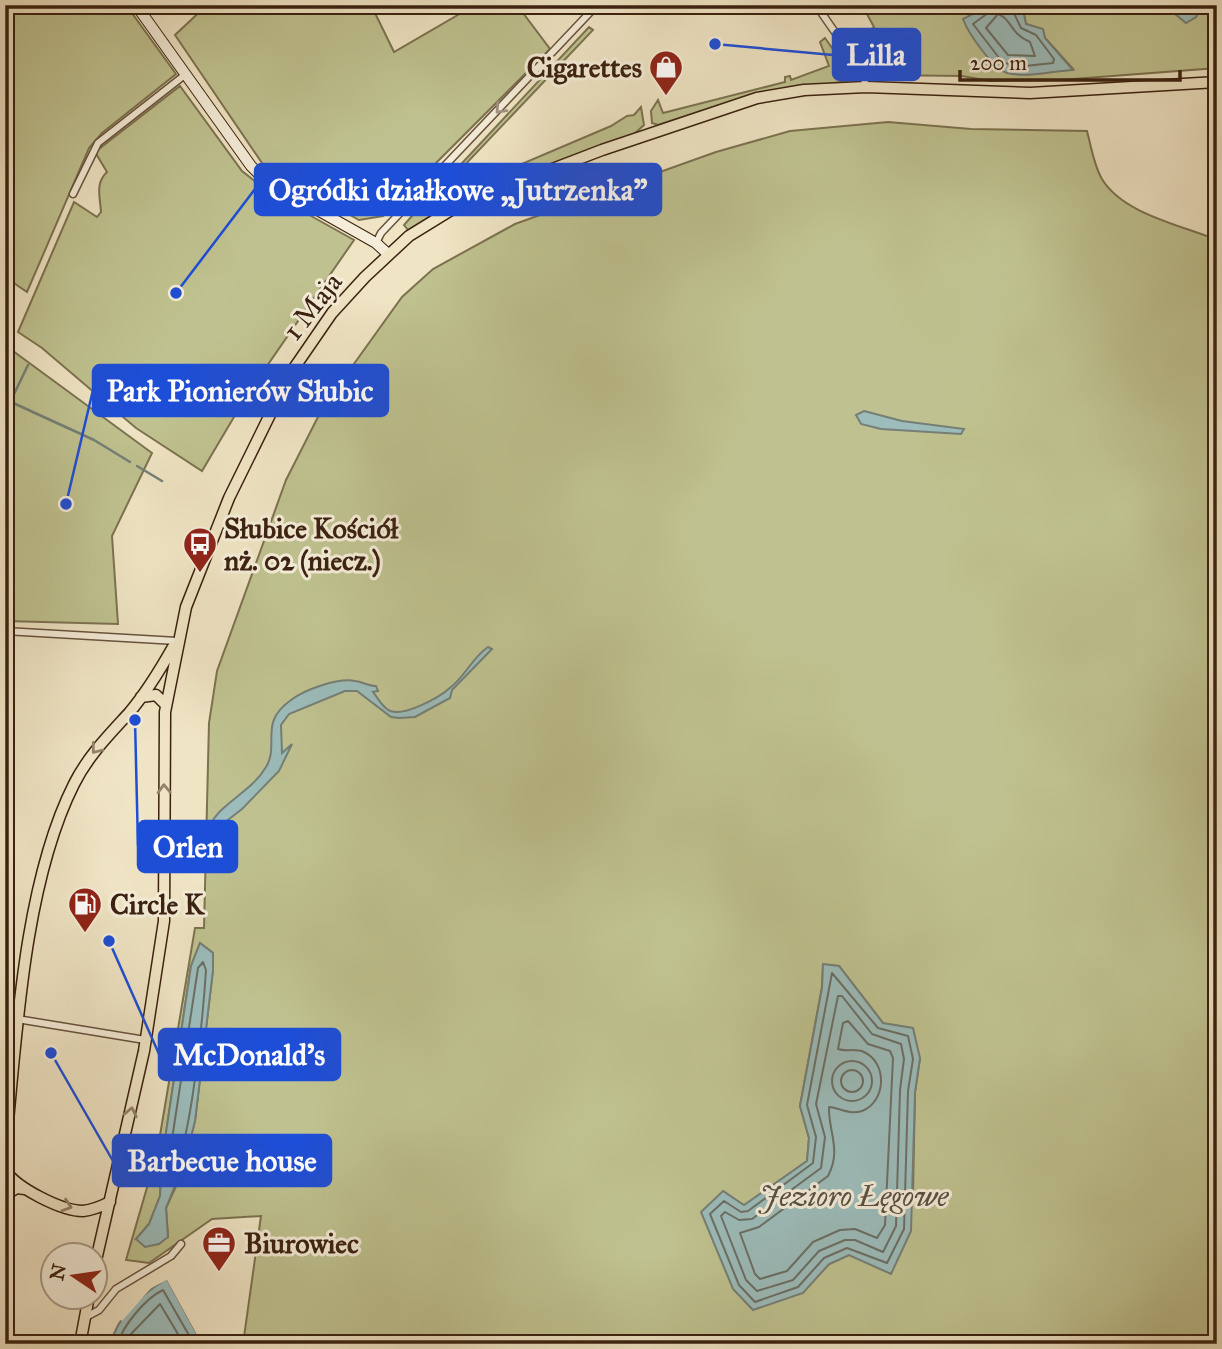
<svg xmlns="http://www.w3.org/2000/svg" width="1222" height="1349" font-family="'IM FELL Great Primer',serif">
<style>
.green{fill:#bfc290;stroke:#7c7250;stroke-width:2;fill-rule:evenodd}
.water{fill:#9cbdbc;stroke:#757f77;stroke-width:2}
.pier{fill:#efe4c4}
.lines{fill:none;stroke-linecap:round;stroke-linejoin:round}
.shore{stroke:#6b6f66;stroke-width:2}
.stream{stroke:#757f77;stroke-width:2.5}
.street-casing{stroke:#67523d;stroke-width:9}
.secondary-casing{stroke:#3a2110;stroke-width:12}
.primary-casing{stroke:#3a2110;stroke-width:13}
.street{stroke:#f5edd9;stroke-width:6}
.secondary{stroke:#f5edd9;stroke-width:10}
.primary{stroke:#efe4c4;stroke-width:10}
.oneway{stroke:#a1917f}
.oneway2{stroke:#94826a}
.labels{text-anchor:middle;stroke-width:6;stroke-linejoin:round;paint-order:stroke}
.poi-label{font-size:28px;font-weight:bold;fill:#3a2110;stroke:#f5edd9;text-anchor:start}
.street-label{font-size:28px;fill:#3a2110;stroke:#f5edd9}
.water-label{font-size:30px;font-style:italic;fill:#575044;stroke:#f5edd9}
.leader{fill:none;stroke:#1d4ed8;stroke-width:2.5}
.callout-dot{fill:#1d4ed8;stroke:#f5edd9;stroke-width:2.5}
.callout{fill:#1d4ed8;stroke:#1d4ed8;stroke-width:2.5}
.callout-label{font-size:30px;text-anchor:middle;font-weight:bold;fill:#fff}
</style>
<rect width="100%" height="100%" fill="#efe4c4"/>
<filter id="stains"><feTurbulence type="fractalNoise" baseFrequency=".00286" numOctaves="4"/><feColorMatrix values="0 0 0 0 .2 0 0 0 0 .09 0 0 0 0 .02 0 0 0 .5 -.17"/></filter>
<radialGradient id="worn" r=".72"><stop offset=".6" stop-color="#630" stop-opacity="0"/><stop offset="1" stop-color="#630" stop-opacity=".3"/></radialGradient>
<path class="green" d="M5 5H126L176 74 102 133 89 148 27 292 5 277Z
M207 5H380L374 11 394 52 475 5H517L550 49 383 216 359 220 264 166 175 35Z
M862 5H947L956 10 970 5H990L969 15 1008 73 1073 69 1045 38 1042 29 1026 24 1023 10 1007 5H1171L1175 14 1196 17 1201 5H1217V68L1060 80 990 81 962 76 884 75 877 73 858 39 874 27Z
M589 27 593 30 459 171 463 175 437 190Z
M825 38 842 62 849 58 856 70 854 80 744 97 658 125 652 123 651 111 658 100 663 113 785 82V77L790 76 791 80 829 66 820 42Z
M180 86 242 171 270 193 354 240 247 395 202 471 136 428 42 348 18 332 74 202 97 217 101 212C100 197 95 183 107 172L95 152Z
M641 107 644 125 634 134 453 202 408 230 404 225 425 201 444 197 611 126 627 116 634 115Z
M888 122 971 129 1087 131C1091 146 1094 166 1102 179 1123 214 1181 225 1217 240V1344H243L261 1216 212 1219 149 1263 126 1260 157 1153 195 928H204L209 723 217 671 286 480 323 407 402 297 433 269 515 224 590 197 716 152 790 131ZM200 943 213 953V970L195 1121 178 1182 166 1208 168 1237 136 1239 149 1224 160 1196 162 1159 191 966ZM823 965 839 966 883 1023 920 1058 915 1092 913 1193 849 1255 829 1264 802 1293 723 1191 744 1206 807 1161 809 1138 800 1106 822 987Z
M13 351 152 453 112 536 118 624 5 621V369Z"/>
<path class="water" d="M990 5H1007L1023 10 1026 24 1043 29 1045 38 1073 70C1054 71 1027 78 1007 73 993 69 968 33 963 19Z
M1171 5H1201L1196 17 1186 23 1175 14Z
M864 411 902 421 964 429 961 434 881 429 861 424 856 415Z
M488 647 492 649 452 690 450 698 415 717 399 718 391 717 357 691H345L289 714 281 725 282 753 292 744 279 771 242 809 224 823 213 859C190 811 246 802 266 767 280 744 258 723 291 700 304 690 339 677 355 681 363 682 368 686 376 686L378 691 373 692C377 697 381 705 387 709 400 720 440 697 451 687 466 675 472 658 488 647Z
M200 943 213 953V970L195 1121 185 1161 166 1208 168 1237 159 1244 145 1247 136 1239 149 1224 160 1196 162 1159 191 966Z
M823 964 839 966 883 1023 913 1028 920 1058 915 1092 911 1231 891 1274 849 1255 829 1264 803 1293 753 1310 733 1289 701 1212 723 1191 744 1205 807 1161 809 1138 800 1106 822 988Z
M167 1279 201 1341 204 1340 205 1344H111C116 1317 144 1292 167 1279Z"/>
<path class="pier" d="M168 1276 205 1339 201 1342 167 1280 151 1288 122 1321 119 1319 149 1286Z"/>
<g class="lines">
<path class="shore" d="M990 5 988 13 973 24 1003 63 1025 66 1053 63 1054 59 1036 35 1021 28 1010 5
M998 14C1012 19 1010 34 1030 42L1035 56 1008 55 986 28Z
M203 962 206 970C204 1001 191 1157 171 1171L169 1159 198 968Z
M832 973 878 1028 908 1036 913 1059 908 1091 904 1229 887 1263 847 1248 824 1258 798 1287 755 1302 739 1285 710 1214 724 1201 741 1212 748 1211 813 1163 816 1137 807 1105Z
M838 996H842L872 1034 901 1044 904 1059 900 1090 896 1226 883 1252 855 1240H845L819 1251 793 1280 757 1291 746 1280 721 1216 725 1212 739 1220 752 1219 821 1168 825 1137 816 1104Z
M848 1021 868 1044 890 1051 893 1058 885 1225 877 1238 855 1229 840 1230 813 1242 787 1271 760 1279 755 1274 740 1233 759 1227 828 1176C842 1150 828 1131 829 1107 840 1108 849 1115 862 1111 886 1102 888 1063 864 1052 855 1048 846 1052 838 1049L843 1023Z
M832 1081a20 20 0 1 1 40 0a20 20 0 1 1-40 0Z
M841 1081a11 11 0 1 1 22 0a11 11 0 1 1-22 0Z
M118 1344C122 1326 146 1298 163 1290L194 1344
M127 1344 130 1335 160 1304 184 1344"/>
<path class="stream" d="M11 402 94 440 130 462
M5 413 28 365
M137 466 162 481"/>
<g class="street-casing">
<path id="street" d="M816 5 862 71 866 87
M73 194 98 143 186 74
M376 243 381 233 597 5
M5 631 177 641
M5 1017 145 1040
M86 1317 99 1310 116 1289 171 1256 181 1244"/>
</g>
<g class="secondary-casing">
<path id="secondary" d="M136 5 251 166 266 181 376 243 388 254"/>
</g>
<g class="primary-casing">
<path id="primary" d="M141 697 156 695 166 705
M5 1154C16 1042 23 885 74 784 88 756 108 736 129 713 146 693 160 670 173 647
M5 1170C16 1188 62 1211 83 1211 93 1210 102 1206 110 1202
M5 1195 17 1188 25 1189
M94 1269 144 1051 164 921 165 712 186 607 229 498 290 374 332 313 365 277 409 236 461 204 602 150 757 98 804 90 866 87 1030 93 1217 82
M80 1344 89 1296"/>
</g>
<use href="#street" class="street"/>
<use href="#secondary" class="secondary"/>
<use href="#primary" class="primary"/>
</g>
<defs><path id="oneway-chevron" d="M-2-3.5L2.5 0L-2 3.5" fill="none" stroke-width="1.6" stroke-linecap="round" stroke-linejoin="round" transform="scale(1.75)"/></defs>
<use class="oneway" href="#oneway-chevron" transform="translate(500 109) rotate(133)"/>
<g class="oneway2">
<use href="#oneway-chevron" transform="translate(96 749) rotate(128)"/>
<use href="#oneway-chevron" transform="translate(164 789) rotate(-92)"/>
<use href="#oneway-chevron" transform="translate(131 1112) rotate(-78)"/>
<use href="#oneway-chevron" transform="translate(67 1206) rotate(18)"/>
</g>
<defs>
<g id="shop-pin" transform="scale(1.75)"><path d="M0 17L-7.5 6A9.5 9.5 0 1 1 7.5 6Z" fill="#8f2418" stroke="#f5edd9"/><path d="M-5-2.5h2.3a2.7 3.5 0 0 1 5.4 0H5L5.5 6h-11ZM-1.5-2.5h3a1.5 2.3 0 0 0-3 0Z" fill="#fff"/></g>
<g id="bus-pin" transform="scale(1.75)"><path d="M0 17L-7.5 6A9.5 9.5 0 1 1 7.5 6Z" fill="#8f2418" stroke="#f5edd9"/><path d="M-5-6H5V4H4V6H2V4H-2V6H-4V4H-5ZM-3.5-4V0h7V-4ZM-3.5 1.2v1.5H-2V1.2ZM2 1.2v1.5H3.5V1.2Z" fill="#fff"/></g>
<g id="fuel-pin" transform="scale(1.75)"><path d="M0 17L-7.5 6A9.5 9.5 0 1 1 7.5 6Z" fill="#8f2418" stroke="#f5edd9"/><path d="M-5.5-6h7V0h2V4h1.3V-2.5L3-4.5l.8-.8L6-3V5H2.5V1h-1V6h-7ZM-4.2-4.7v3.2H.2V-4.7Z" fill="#fff"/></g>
<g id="office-pin" transform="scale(1.75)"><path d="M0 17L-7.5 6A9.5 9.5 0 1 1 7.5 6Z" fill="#8f2418" stroke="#f5edd9"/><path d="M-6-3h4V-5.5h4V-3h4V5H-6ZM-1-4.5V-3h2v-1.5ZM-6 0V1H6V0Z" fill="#fff"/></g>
</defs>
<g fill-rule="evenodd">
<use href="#shop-pin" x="666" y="67"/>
<use href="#bus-pin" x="200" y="544"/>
<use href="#fuel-pin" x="85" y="904"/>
<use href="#office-pin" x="219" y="1243"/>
</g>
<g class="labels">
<g class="poi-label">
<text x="642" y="77" text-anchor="end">Cigarettes</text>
<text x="224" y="538">Słubice Kościół<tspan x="224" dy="32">nż. 02 (niecz.)</tspan></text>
<text x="110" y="914">Circle K</text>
<text x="244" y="1253">Biurowiec</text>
</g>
<g class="street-label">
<text transform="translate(312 306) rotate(-52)" y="10">1 Maja</text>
</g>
<g class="water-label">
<text x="854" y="1206">Jezioro Łęgowe</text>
</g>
</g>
<path class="leader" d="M715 44L833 55M176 293L255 189M66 504L93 390M135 720L138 846M109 941L159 1054M51 1053L113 1161"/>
<g class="callout-dot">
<circle cx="715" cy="44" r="7"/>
<circle cx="176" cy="293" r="7"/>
<circle cx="66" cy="504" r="7"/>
<circle cx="135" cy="720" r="7"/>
<circle cx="109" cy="941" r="7"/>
<circle cx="51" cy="1053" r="7"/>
</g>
<g class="callout">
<rect x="833" y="29" width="87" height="51" rx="7"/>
<rect x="255" y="164" width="406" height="51" rx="7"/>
<rect x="93" y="365" width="295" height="51" rx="7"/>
<rect x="138" y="821" width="99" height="51" rx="7"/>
<rect x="159" y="1029" width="181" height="51" rx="7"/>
<rect x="113" y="1135" width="218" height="51" rx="7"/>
</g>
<g class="callout-label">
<text x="876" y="65">Lilla</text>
<text x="458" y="200">Ogródki działkowe „Jutrzenka”</text>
<text x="240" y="401">Park Pionierów Słubic</text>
<text x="188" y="857">Orlen</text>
<text x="249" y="1065">McDonald's</text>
<text x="222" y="1171">Barbecue house</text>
</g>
<rect width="1222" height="1349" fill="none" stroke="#efe4c4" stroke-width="28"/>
<rect x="7" y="7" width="1208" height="1335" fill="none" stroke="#3a2110" stroke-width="3.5"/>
<rect x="14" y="14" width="1194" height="1321" fill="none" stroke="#3a2110" stroke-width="2"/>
<g transform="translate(74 1276) rotate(283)"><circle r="33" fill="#f5edd9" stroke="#aa9b89" stroke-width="2"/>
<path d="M0-5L12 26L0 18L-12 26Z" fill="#8f2418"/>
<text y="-10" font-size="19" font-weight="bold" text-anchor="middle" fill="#3a2110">N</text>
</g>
<path d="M960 70v10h220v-10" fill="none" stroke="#3a2110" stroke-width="3.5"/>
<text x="970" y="70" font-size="21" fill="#3a2110" stroke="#f5edd9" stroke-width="5" paint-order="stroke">200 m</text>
<rect width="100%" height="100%" filter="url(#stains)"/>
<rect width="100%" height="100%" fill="url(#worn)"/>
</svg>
